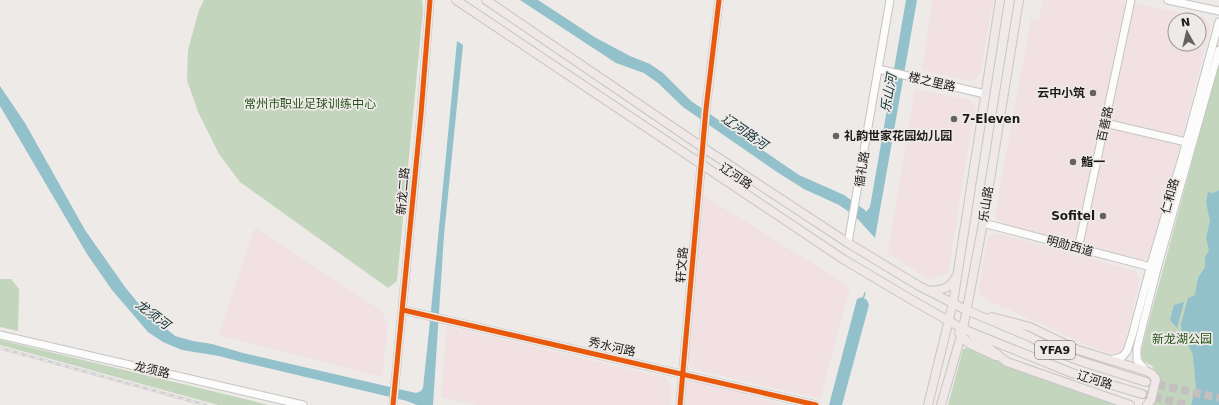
<svg xmlns="http://www.w3.org/2000/svg" width="1219" height="405" font-family="'DejaVu Sans','Noto Sans SC',sans-serif">
<style>
.commercial{fill:#f1e1e2;fill-rule:evenodd}
.green{fill:#c3d5bd}
.water{fill:#92c0cb}
.lines{fill:none;stroke-linecap:round;stroke-linejoin:round}
.stream{stroke:#92c0cb;stroke-width:1.5}
.major-tunnel{stroke:#c3c0bf;stroke-width:8;stroke-dasharray:8 4;stroke-linecap:butt}
.minor-casing{stroke:#c5c4c2;stroke-width:9}
.major-casing{stroke:#c7c6c5;stroke-width:10}
.minor{stroke:#fcfcfc;stroke-width:7}
.major{stroke:#f0e8e8;stroke-width:8}
.rail-casing{stroke:#d3d2d2;stroke-width:3}
.rail{stroke:#eeeae7;stroke-width:1.5;stroke-dasharray:4.5;stroke-linecap:butt}
.cycleway-casing{stroke:#eeeae7;stroke-width:8}
.cycleway{stroke:#e8590c;stroke-width:5}
.poi-dot{fill:#656361;stroke:#eeeae7;stroke-width:1.5}
.labels{text-anchor:middle;stroke-width:3.5;stroke-linejoin:round;paint-order:stroke}
.shield{fill:#eeeae7;stroke:#5b5857;stroke-width:1}
.shield-label{font-size:11px;font-weight:bold;fill:#1c1a19}
.street-label{font-size:12px;fill:#1c1a19;stroke:#eeeae7}
.poi-label{font-size:12px;font-weight:bold;fill:#1c1a19;stroke:#eeeae7;text-anchor:start}
.park-label{font-size:12px;fill:#26551b;stroke:#eeeae7}
.water-label{font-size:13px;font-style:italic;fill:#103239;stroke:#eeeae7}
</style>
<rect width="100%" height="100%" fill="#edeae8"/>
<path class="commercial" d="M933 0H993L980 75 972 81 922 70Z
M1043 0H1117L1204 17 1209 24 1210 29 1152 253 1145 260 1139 261 1001 224 996 219 995 215 1031 19 1039 20ZM1175 20H1199V44H1175Z
M915 89 970 100 975 107 948 273 929 280 888 253Z
M703 195 850 287 820 399 690 368 687 361Z
M255 228 381 310 388 325 382 377 219 335Z
M997 233 1136 271 1140 279 1124 348 1119 353 1110 354 1089 346 1010 310 987 301 979 293V284L989 236Z
M447 326 666 378 671 387 670 405H476L441 397Z
M689 381H695L784 405H685L686 384Z"/>
<path class="green" d="M204 0H422L423 11 397 281 388 288 240 182 219 154 198 112 187 80 188 50 199 10Z
M1219 62V405H1152L1158 377 1152 366 1143 361 1141 355 1142 347Z
M0 279H11L19 289 18 331 0 327Z
M0 340 269 405H218L0 345Z
M968 348C1017 370 1067 389 1118 405H948L963 349Z"/>
<path class="water" d="M520 0H538L596 38 630 56 650 64 663 73 691 101 799 175 844 195 865 210 866 212 870 207 906 0H917L875 238 855 216 839 205 804 189 777 172 683 107 658 83 644 73 616 63Z
M457 41 463 45 444 235 433 405H417L407 401 242 362 219 356 182 350 163 342 148 332 112 290 87 254 0 106V86L25 123 85 230 125 287 143 309 175 336 193 341 212 344 243 353 416 393 421 391 423 388 429 331Z
M1219 190V405H1191L1196 388 1193 355 1182 332 1181 324 1188 298 1195 295 1198 278 1205 267V257L1209 251 1206 238 1210 221 1206 202 1208 192 1214 193Z
M862 297 867 300 869 305 842 405H829L857 299Z
M1184 302 1177 328 1170 320 1174 305Z"/>
<g class="lines">
<path class="stream" d="M863 299 865 293"/>
<path class="major-tunnel" d="M1146 382 1219 398
M1142 394 1187 405"/>
<g class="minor-casing">
<path id="minor" d="M1168 0 1219 11
M878 69 985 94
M1105 123 1186 142
M983 223 1155 268
M848 243 890 0
M1078 249 1131 0
M403 310 816 405
M0 335 303 405
M1110 360 1122 357 1127 351 1132 336 1152 261 1182 158 1219 22
M1146 371 1137 360V348L1157 269 1219 50
M393 405 421 114 430 0
M680 405 706 109 719 0"/>
</g>
<g class="major-casing">
<path id="major" d="M456 0 843 259 912 300 963 329 1072 373 1142 394
M486 0 702 147 848 243 919 286 966 310 1030 337 1065 355 1080 361 1146 382
M929 291C941 290 950 289 956 277
M992 317 1030 327 1078 350 1146 371 1152 374 1156 379 1151 400 1147 405
M959 333 968 343 996 356
M973 336 1007 362 1130 405
M928 405 953 303 1000 0
M941 405 963 329 983 223 1019 0"/>
</g>
<use href="#minor" class="minor"/>
<use href="#major" class="major"/>
<g class="rail-casing">
<path id="rail" d="M0 348 206 405"/>
</g>
<use href="#rail" class="rail"/>
<g class="cycleway-casing">
<path id="cycleway" d="M403 310 816 405
M393 405 421 114 430 0
M680 405 706 109 719 0"/>
</g>
<use href="#cycleway" class="cycleway"/>
</g>
<g class="poi-dot">
<circle cx="1093" cy="93" r="4"/>
<circle cx="954" cy="119" r="4"/>
<circle cx="836" cy="136" r="4"/>
<circle cx="1073" cy="162" r="4"/>
<circle cx="1103" cy="216" r="4"/>
</g>
<g class="labels">
<rect class="shield" x="1035" y="341" width="40" height="18" rx="3"/>
<g class="shield-label">
<text x="1055" y="354">YFA9</text>
</g>
<g class="street-label">
<text transform="translate(932 82) rotate(13)" y="4">楼之里路</text>
<text transform="translate(1105 124) rotate(-78)" y="4">百善路</text>
<text transform="translate(862 169) rotate(-81)" y="4">循礼路</text>
<text transform="translate(736 176) rotate(34)" y="4">辽河路</text>
<text transform="translate(403 191) rotate(-85)" y="4">新龙二路</text>
<text transform="translate(1170 196) rotate(-74)" y="4">仁和路</text>
<text transform="translate(986 204) rotate(-81)" y="4">乐山路</text>
<text transform="translate(1070 246) rotate(15)" y="4">明勋西道</text>
<text transform="translate(682 265) rotate(-85)" y="4">轩文路</text>
<text transform="translate(612 347) rotate(13)" y="4">秀水河路</text>
<text transform="translate(152 370) rotate(13)" y="4">龙须路</text>
<text transform="translate(1095 380) rotate(17)" y="4">辽河路</text>
</g>
<g class="poi-label">
<text x="1085" y="97" text-anchor="end">云中小筑</text>
<text x="962" y="123">7-Eleven</text>
<text x="844" y="140">礼韵世家花园幼儿园</text>
<text x="1081" y="166">鮨一</text>
<text x="1095" y="220" text-anchor="end">Sofitel</text>
</g>
<g class="park-label">
<text x="310" y="108">常州市职业足球训练中心</text>
<text x="1182" y="343">新龙湖公园</text>
</g>
<g class="water-label">
<text transform="translate(888 93) rotate(-80)" y="5">乐山河</text>
<text transform="translate(745 131) rotate(35)" y="5">辽河路河</text>
<text transform="translate(153 314) rotate(37)" y="5">龙须河</text>
</g>
</g>
<g transform="translate(1187 32) rotate(352)"><circle r="19" fill="#eeeae7" stroke="#9a9795"/>
<path d="M0-3L7 15L0 10L-7 15Z" fill="#656361"/>
<text y="-6" font-size="11" font-weight="bold" text-anchor="middle" fill="#1c1a19">N</text>
</g>
</svg>
